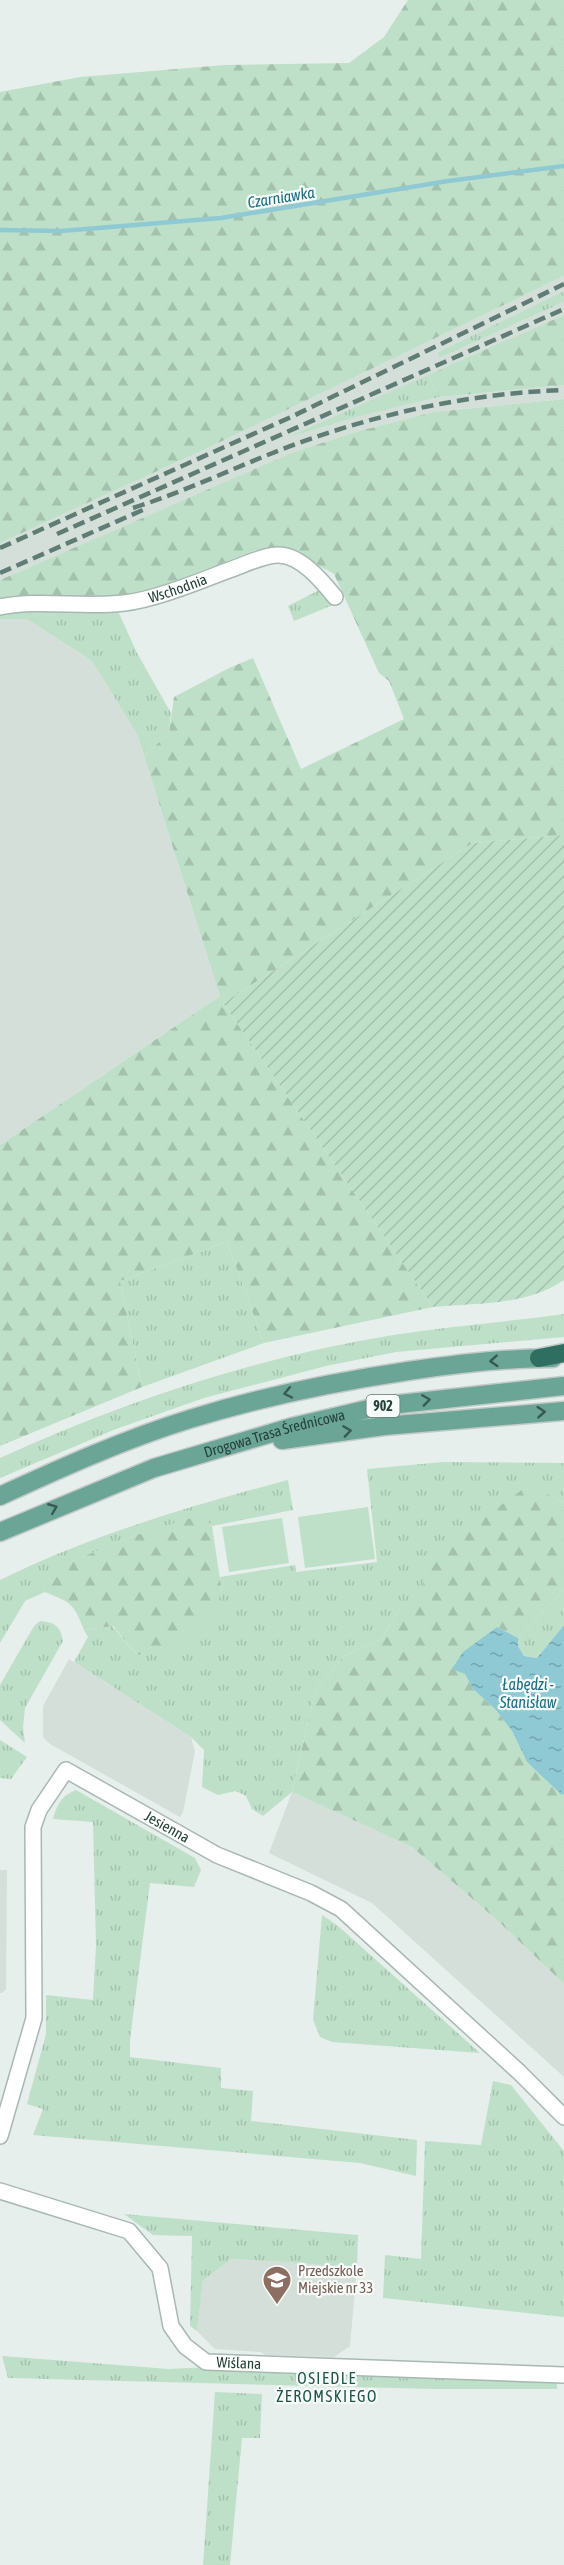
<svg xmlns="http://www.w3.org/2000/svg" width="564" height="2565" font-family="'Asap Condensed',sans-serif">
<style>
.built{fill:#d4dfda}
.grass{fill:url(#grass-tufts)}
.forest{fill:url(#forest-firs)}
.garden{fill:url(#garden-furrows)}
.pitch{fill:#bfe0c8}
.water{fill:url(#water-ripples)}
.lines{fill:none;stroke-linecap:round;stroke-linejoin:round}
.stream{stroke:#8ec9d4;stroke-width:4.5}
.minor-casing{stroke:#a8b8b2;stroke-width:18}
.major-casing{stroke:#c2cac8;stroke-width:21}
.highway-casing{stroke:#c2cac8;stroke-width:21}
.minor{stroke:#fff;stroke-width:15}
.major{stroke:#6aa596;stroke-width:18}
.highway{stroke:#2f6f62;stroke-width:18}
.rail{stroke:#5f7d75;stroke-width:4.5;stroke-dasharray:12 6;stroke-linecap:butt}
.oneway{stroke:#365b51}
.labels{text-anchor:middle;stroke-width:4.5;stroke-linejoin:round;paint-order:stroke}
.shield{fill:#f7fbf9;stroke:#637a73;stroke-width:1.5}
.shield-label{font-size:14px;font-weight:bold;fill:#24423a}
.street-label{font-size:15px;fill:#24423a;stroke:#f7fbf9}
.education-label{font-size:15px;fill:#785e54;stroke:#f7fbf9;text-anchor:start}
.water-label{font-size:16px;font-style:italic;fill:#1c6f80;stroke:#f7fbf9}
.neighbourhood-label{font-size:16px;letter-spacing:1.5px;fill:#1f5548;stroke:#f7fbf9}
</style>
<defs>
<pattern id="grass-tufts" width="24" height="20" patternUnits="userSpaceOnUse" patternTransform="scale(1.5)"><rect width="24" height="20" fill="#bfe0c8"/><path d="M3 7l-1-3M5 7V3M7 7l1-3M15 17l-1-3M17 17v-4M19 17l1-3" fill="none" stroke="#a4c1ad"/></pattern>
<pattern id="forest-firs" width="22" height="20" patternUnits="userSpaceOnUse" patternTransform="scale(1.5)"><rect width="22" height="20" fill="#bfe0c8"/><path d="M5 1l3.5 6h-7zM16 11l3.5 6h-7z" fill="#a4c1ad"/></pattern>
<pattern id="garden-furrows" width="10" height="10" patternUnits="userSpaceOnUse" patternTransform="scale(1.5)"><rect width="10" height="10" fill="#bfe0c8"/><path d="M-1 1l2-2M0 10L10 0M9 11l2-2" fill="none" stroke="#a4c1ad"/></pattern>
<pattern id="water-ripples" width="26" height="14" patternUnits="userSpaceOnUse" patternTransform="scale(1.5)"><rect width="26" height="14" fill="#8ec9d4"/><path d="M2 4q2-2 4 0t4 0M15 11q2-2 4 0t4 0" fill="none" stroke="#74a5ad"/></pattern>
</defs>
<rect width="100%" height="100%" fill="#e6efeb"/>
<path class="built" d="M564 276V291L437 354 439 358 564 302V315L293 436 359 416 439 397 564 385V399L434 412 359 431 291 453 0 580V543L210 447Z
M0 619H27L92 661 137 734 220 996 0 1145Z
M69 1659 191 1737 195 1751 183 1812 180 1817 50 1744 43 1737V1706Z
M292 1792 412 1847 497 1920 564 1984V2077L372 1903 269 1853Z
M0 1870H7L6 1989 2 1993H0Z
M231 2259 287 2262 357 2268 350 2346 334 2357 265 2355 261 2352 215 2349 197 2331 203 2281Z"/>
<path class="grass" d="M564 291V302L439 358 437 353Z
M428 375 439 397 360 416 286 438Z
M321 589 330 598 333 605 294 621 288 606Z
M17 609 118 611 137 653 171 713 169 733 144 756 137 734 92 661 27 619H0V613Z
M227 1242 264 1343 142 1387 120 1281Z
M564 1314V1337L396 1352 326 1366 204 1398 116 1429 0 1478V1458C124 1401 258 1357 393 1335 449 1326 507 1322 564 1314Z
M443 1462 564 1463V1504L554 1497 456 1540 424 1562V1585L397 1612 382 1639 344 1656 315 1691 292 1792 263 1816 252 1809 246 1796 236 1791 218 1795 202 1787 204 1750 191 1737 74 1662 88 1637 84 1630 112 1626 137 1655 222 1592 220 1577 295 1565 296 1572 377 1562 367 1469Z
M288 1480 293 1510 212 1526 201 1516 133 1536 42 1574 45 1592 25 1601 0 1643V1580C91 1535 190 1506 288 1480Z
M564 1590V1625L537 1658 524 1656 518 1646V1638Z
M40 1621C54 1622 61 1626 63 1641L25 1708 23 1727 25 1743 0 1720V1685L34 1626Z
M0 1740 27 1757 11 1779 0 1778Z
M76 1790 195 1858 201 1870 194 1887 150 1883 130 2040V2057L221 2068V2088L253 2091 251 2121 417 2140 416 2176 360 2163 33 2135 43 2109 27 2104 46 2034V1995L93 2000 96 1946 93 1822 53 1819C57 1805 61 1796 76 1790Z
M322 1915 337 1925 480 2053 332 2042 320 2037 313 2020Z
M493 2081 511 2085 564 2151V2317L383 2298 385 2255 421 2259 425 2141 481 2145Z
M124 2214 358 2235 357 2268 287 2262 231 2259 203 2281 197 2331 190 2326 192 2236 153 2235Z
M2 2356 169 2369 211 2367 557 2380V2389H432L8 2378Z
M215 2392 262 2394 260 2438H242L230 2565H203Z"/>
<path class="forest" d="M408 0H564V276L210 447 0 543V92L80 77 225 65 349 63 384 37Z
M564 315V385L439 397 428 375Z
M564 399V835L473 843 223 1003 433 1307 264 1343 227 1242 120 1281 142 1387 0 1446V1145L220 996 144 756 169 733 174 697 229 668 253 658 301 769 404 719 389 681 379 673 334 574 296 553 256 550 160 587 111 598 0 602V580L291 453 359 431 434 412Z
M527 1486 554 1497 564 1504V1590L518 1638 497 1627 465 1674 473 1689 495 1709 512 1731 527 1762 564 1794V1984L497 1920 412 1847 292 1792 315 1691 344 1656 382 1639 397 1612 423 1585 424 1562Z
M201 1515 212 1526 222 1592 208 1618 168 1649 137 1655 113 1626 84 1630C73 1602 71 1603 45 1592L41 1574 133 1536Z"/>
<path class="garden" d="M564 835V1280C526 1306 477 1303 433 1307L223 1003 473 843Z"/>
<path class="pitch" d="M368 1507 375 1559 305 1568 298 1517Z
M282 1518 289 1563 229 1572 222 1527Z"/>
<path class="water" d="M564 1625V1794L562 1795 527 1762 512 1731 495 1709 473 1689 465 1674 452 1669 463 1652 497 1627 518 1638V1646L524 1656 537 1658Z"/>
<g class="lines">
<path class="stream" d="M0 230 61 231 221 218 448 181 564 166"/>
<g class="minor-casing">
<g id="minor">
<path id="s1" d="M0 607C41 599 83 608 124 603 154 600 200 581 229 570 244 565 261 556 277 555 300 554 322 581 335 597"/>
<path id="s2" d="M0 2136 34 2018 33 1827 39 1810 66 1770 217 1855 311 1893 341 1909 519 2072 564 2117"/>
<path id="s3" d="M0 2191 129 2231 160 2268 171 2326 185 2346 206 2362 564 2375"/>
</g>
</g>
<g class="major-casing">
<g id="major">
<path d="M282 1440 384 1426 564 1411"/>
<path d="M0 1496C61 1468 125 1439 190 1419 261 1397 334 1382 408 1371 455 1364 504 1358 553 1358"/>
<path id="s4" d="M0 1532 154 1468 292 1427 381 1406 564 1386"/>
</g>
</g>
<g class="highway-casing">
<path id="highway" d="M539 1358 564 1353"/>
</g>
<use href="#minor" class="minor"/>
<use href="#major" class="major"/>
<use href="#highway" class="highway"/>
<path class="rail" d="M133 508C196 488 251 459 313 438 393 410 479 393 564 390
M57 534 564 309
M0 548 291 417 564 284
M0 573 145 509"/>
</g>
<defs><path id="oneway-chevron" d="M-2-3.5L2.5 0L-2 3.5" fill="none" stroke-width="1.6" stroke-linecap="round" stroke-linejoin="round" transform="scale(1.5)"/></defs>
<g class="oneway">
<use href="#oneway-chevron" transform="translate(494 1361) rotate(176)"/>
<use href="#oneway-chevron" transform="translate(288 1393) rotate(168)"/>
<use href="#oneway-chevron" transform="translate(426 1400) rotate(-8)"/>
<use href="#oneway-chevron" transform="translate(541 1412) rotate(-4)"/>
<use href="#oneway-chevron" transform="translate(347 1431) rotate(-8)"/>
<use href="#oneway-chevron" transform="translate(53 1508) rotate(-22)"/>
</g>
<defs>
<g id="school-pin" transform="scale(1.5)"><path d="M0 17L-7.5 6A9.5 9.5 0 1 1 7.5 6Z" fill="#8d6e63" stroke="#f7fbf9"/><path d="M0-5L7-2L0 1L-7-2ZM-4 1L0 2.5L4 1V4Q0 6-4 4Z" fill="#fff"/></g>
</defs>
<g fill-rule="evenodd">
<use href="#school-pin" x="277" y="2280"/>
</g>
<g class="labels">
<rect class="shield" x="366.5" y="1395" width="33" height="22" rx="4.5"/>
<g class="shield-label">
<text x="383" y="1411">902</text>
</g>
<g class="street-label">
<text dy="5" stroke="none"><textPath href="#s1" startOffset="180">Wschodnia</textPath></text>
<text dy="5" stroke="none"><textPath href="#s4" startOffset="292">Drogowa Trasa Średnicowa</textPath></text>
<text dy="5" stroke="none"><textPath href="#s2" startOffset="496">Jesienna</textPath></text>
<text dy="5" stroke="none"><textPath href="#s3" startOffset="326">Wiślana</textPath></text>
</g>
<g class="education-label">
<text x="298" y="2276">Przedszkole<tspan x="298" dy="17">Miejskie nr 33</tspan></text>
</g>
<g class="water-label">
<text transform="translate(281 197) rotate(-9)" y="6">Czarniawka</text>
<text x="528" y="1690">Łabędzi -<tspan x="528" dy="18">Stanisław</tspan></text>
</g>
<g class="neighbourhood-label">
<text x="327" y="2384">OSIEDLE<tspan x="327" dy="18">ŻEROMSKIEGO</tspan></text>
</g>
</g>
</svg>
